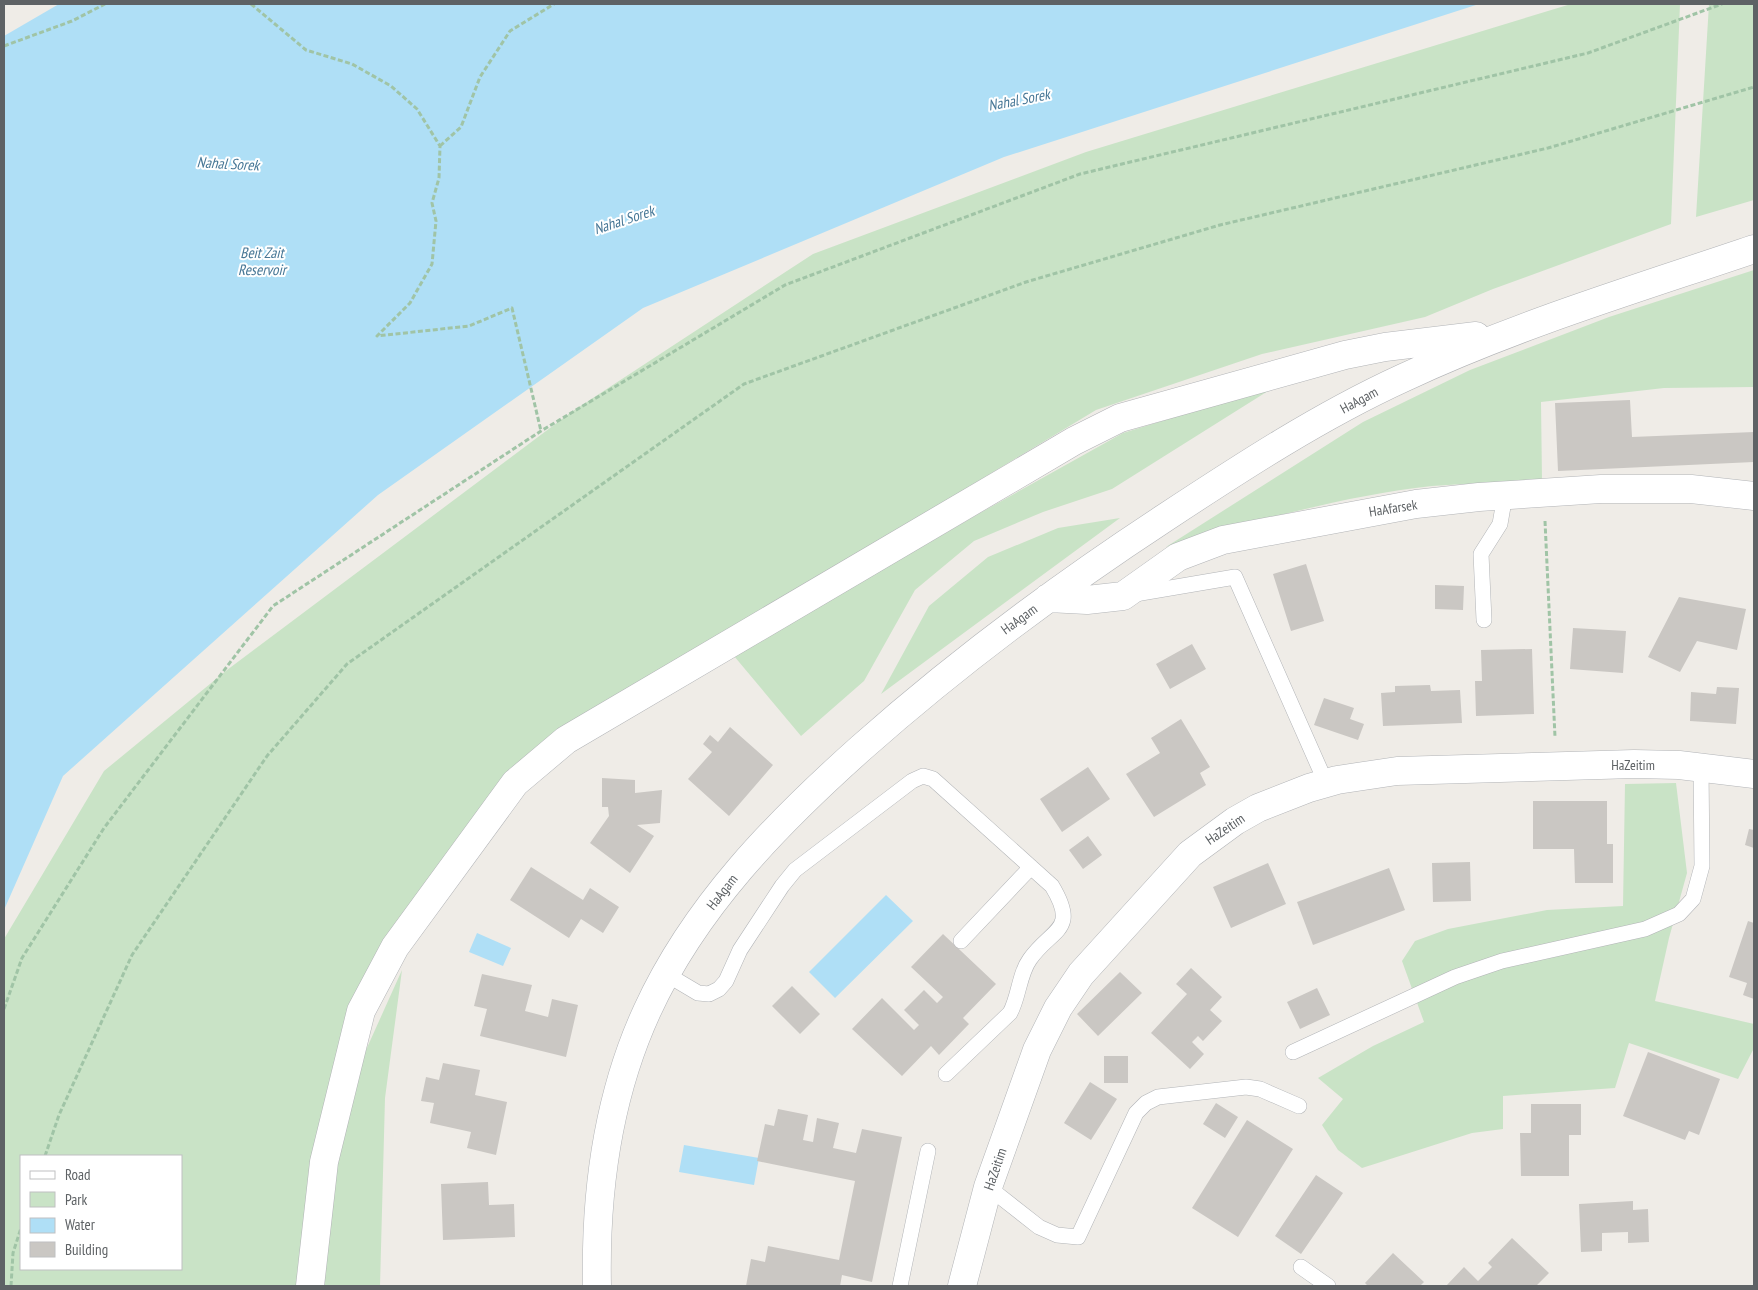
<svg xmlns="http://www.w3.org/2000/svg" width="1758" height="1290" font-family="'PT Sans Narrow',sans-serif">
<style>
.green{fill:#c9e3c6;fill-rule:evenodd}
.water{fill:#afdff6}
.building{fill:#cac7c3}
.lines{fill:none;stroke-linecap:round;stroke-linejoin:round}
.lane-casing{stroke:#b2b4b7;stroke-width:16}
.street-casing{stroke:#b2b4b7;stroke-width:29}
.path{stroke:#a0c4a6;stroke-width:3;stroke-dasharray:5 2.5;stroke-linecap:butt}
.lane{stroke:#fff;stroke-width:15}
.street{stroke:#fff;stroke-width:28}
.labels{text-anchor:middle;stroke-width:4;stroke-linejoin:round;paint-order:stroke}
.street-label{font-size:14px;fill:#5e6265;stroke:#fff}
.water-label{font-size:15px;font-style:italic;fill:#477796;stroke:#fff}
</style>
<rect width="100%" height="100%" fill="#efece7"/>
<path class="green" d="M1571 4H1680L1671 224 1493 289 1425 317 1262 354 1096 410 649 680 520 762 348 1022 297 1286H4V939L104 771 227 670 570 413 813 254 1086 152ZM21 1156H181V1269H21Z
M1709 4H1754V200L1696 217Z
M1754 270V387L1664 388 1541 402 1542 481C1505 483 1468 483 1432 486 1341 496 1253 522 1166 547L1363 422 1470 370 1609 317Z
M1276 386 1112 489 1043 512 974 541 915 590 864 681 801 736 734 656 980 513 1123 433Z
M1120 518 881 694 929 606 988 557 1058 528Z
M1676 783 1687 873 1669 938 1655 1001 1754 1024V1048L1738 1079 1629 1043 1615 1088 1503 1096V1129L1472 1133 1362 1168 1338 1150 1322 1125 1343 1099 1318 1078 1373 1046 1424 1022 1402 961 1415 941 1448 929 1547 910 1623 906 1625 784Z
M402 970 385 1098 380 1286H323L334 1173 357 1070Z"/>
<path class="water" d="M59 4H1479L1004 157 643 308 378 495 63 776 4 910V36Z
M886 895 913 921 835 998 809 972Z
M477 933 511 948 503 966 469 952Z
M684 1145 759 1158 754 1185 679 1172Z"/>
<path class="building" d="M1630 400 1632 437 1754 432V462L1558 471 1555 403Z
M1306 564 1324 621 1291 631 1273 574Z
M1435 585 1464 586 1463 610 1435 609Z
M1679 597 1746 609 1737 650 1697 641 1680 672 1648 657Z
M1573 628 1626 631 1623 673 1570 669Z
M1192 644 1206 669 1170 689 1156 664Z
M1532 649 1534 714 1476 716 1475 681H1482L1481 650Z
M1430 685 1431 691 1460 690 1462 723 1383 726 1381 693 1395 692V686Z
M1717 687 1739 688 1736 724 1690 721 1691 692 1716 694Z
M1324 698 1354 708 1350 719 1364 724 1358 740 1314 725Z
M1181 719 1210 767 1200 773 1206 785 1154 817 1126 774 1160 753 1151 738Z
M730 727 773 765 729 816 688 779 712 752 703 744 710 735 718 742Z
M1088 767 1110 799 1062 832 1040 799Z
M602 778 635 780V793L662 790 660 823 637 825 654 836 630 873 590 843 609 816 608 807H602Z
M1533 801H1607V844H1613V883H1575L1574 849H1533Z
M1749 829 1754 830V848L1745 845Z
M1088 836 1102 855 1083 869 1069 850Z
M1470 862 1471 901 1433 902 1432 863Z
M1268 863 1286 904 1231 928 1213 887Z
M531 867 583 900 590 888 619 907 603 933 581 919 569 938 510 900Z
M1389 868 1405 910 1313 945 1297 902Z
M1748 921 1754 923V999L1743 995 1747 983 1729 977Z
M943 934 996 984 963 1018 969 1024 939 1055 931 1046 902 1076 852 1029 882 998 914 1030 919 1025 904 1010 924 990 937 1003 943 997 911 967Z
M1191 968 1222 997 1210 1010 1222 1021 1203 1041 1198 1036 1192 1042 1204 1054 1190 1069 1151 1033 1187 994 1176 984Z
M1120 972 1142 993 1098 1036 1077 1014Z
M482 974 532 985 525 1011 548 1017 552 999 578 1005 566 1057 480 1036 487 1009 474 1006Z
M792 986 820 1014 800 1034 772 1006Z
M1317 988 1330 1015 1300 1029 1287 1002Z
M1648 1052 1720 1079 1699 1135 1689 1131 1685 1140 1623 1116Z
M1104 1056H1128V1083H1104Z
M443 1063 480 1070 475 1095 507 1102 496 1155 467 1148 471 1132 430 1123 434 1103 421 1101 426 1077 439 1080Z
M1090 1082 1117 1099 1091 1140 1064 1123Z
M1216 1103 1238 1117 1225 1138 1203 1124Z
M1531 1104H1581V1135H1569V1176H1521L1520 1133H1531Z
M778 1109 808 1115 803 1140 813 1142 817 1118 839 1123 833 1148 856 1153 862 1129 902 1137 872 1282 842 1275 840 1286H746L751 1259 765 1262 768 1246 839 1260 855 1181 757 1161 765 1124 774 1126Z
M1247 1120 1293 1149 1238 1237 1192 1208Z
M1316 1175 1343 1193 1301 1254 1275 1236Z
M488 1182 489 1205 514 1204 515 1237 443 1240 441 1184Z
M1633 1201V1210L1648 1209 1649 1242 1628 1243V1232L1602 1233V1251L1581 1252 1579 1204Z
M1512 1238 1549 1273 1536 1286H1446L1464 1267 1478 1281 1492 1267 1488 1263Z
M1393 1253 1424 1282 1420 1286H1368L1365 1283Z"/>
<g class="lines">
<g class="lane-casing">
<path id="lane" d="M1135 594 1235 577 1326 783
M1484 620 1481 554 1500 524 1505 495
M961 941 1031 867
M666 974 698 993 709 994 719 989 726 981 740 950 782 886 795 870 912 781 923 776 933 779 1052 886C1079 931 1052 928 1030 959 1019 974 1019 997 1010 1013L946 1074
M1293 1052 1455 977 1502 961 1645 929 1679 914 1693 899 1702 866 1701 767
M988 1187 1039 1227 1057 1235 1078 1237 1136 1113 1146 1103 1158 1097 1246 1087 1260 1089 1299 1106
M1301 1267 1328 1286
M900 1286 928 1151"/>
</g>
<g class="street-casing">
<path id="street" d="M1048 598 1087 600 1123 596 1178 557 1223 540 1416 504 1479 497 1601 489H1691L1754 496
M310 1286 324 1162 361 1011 395 947 515 783 566 740 1074 441 1120 418 1345 355 1385 347 1476 336
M597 1286C595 1191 607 1098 647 1011 695 906 777 823 861 748 957 663 1059 587 1166 517 1242 467 1320 416 1403 378 1516 325 1636 289 1754 249
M962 1286 988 1187 1037 1050 1058 1008 1081 974 1190 854 1235 821 1258 808 1309 788 1337 780 1397 771 1634 764 1679 765 1754 774"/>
</g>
<path class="path" d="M251 4 306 50 352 64 391 86 417 109 440 146 439 178 432 203 436 221 432 264 410 303 377 336 469 326 512 308 541 431
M4 46 72 21 105 4
M440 146 461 127 480 77 510 31 554 4
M1545 521 1555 737
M4 1009 22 958 104 828 273 606 541 431 785 285 1080 174 1588 53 1722 4
M45 1156 59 1115 132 955 267 756 347 664 744 384 1026 282 1220 225 1548 148 1754 87
M11 1286 13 1253 21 1228"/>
<use href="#lane" class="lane"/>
<use href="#street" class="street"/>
</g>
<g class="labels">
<g class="street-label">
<text transform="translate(1359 400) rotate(-28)" y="5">HaAgam</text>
<text transform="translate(1393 508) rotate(-9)" y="5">HaAfarsek</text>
<text transform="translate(1019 619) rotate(-36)" y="5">HaAgam</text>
<text x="1633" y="770">HaZeitim</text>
<text transform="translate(1225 829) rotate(-34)" y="5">HaZeitim</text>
<text transform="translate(722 892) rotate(-52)" y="5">HaAgam</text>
<text transform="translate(995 1169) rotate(-71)" y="5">HaZeitim</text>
</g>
<g class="water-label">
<text transform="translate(1019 100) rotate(-11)" y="5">Nahal Sorek</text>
<text transform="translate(228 164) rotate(3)" y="5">Nahal Sorek</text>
<text transform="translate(624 220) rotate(-18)" y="5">Nahal Sorek</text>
<text x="262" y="258">Beit Zait<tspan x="262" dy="17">Reservoir</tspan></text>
</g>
</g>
<rect width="1758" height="1290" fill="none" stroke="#5e6265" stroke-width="10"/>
<rect x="20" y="1155" width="162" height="115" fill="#ffffff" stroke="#bfc0c1"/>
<rect x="30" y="1171" width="25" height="8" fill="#ffffff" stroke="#bfc0c1"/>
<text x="65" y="1180" font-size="15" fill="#5e6265">Road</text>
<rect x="30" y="1192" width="25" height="15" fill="#c9e3c6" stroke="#bfc0c1"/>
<text x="65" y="1205" font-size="15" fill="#5e6265">Park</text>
<rect x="30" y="1218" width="25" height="15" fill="#afdff6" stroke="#bfc0c1"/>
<text x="65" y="1230" font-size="15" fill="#5e6265">Water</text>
<rect x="30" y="1242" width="25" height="15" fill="#cac7c3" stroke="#bfc0c1"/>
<text x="65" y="1255" font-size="15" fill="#5e6265">Building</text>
</svg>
